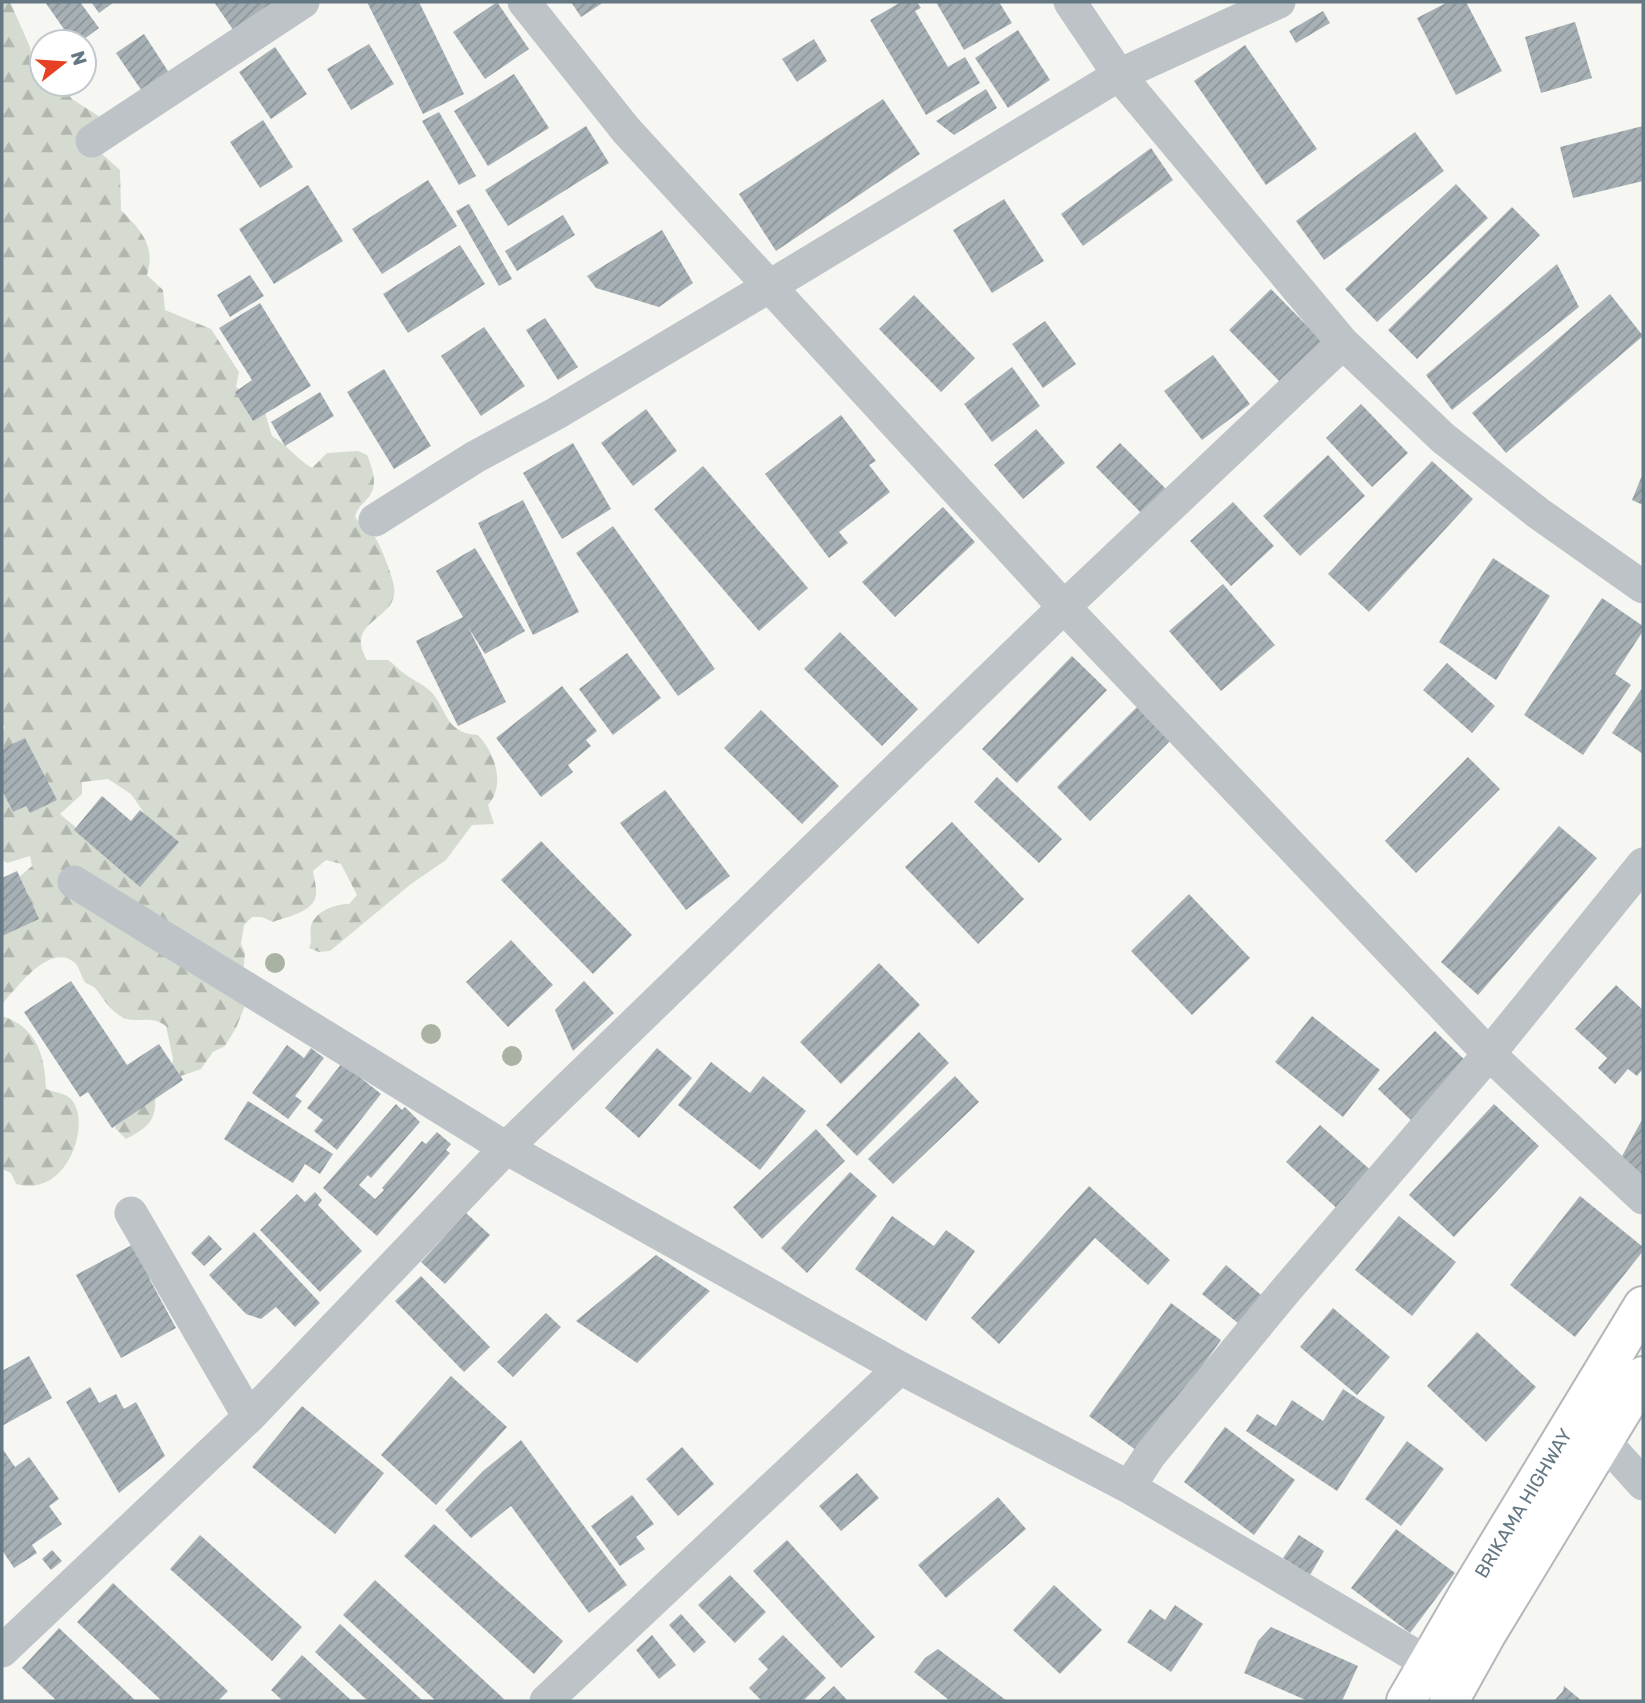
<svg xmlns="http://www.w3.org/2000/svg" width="1645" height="1703" font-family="Rubik,sans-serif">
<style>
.forest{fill:url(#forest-firs);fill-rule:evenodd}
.building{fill:url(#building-hatch)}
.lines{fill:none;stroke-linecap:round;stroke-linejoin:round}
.highway-casing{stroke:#b4b8bb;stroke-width:42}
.minor{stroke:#bec3c7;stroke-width:33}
.highway{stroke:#fff;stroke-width:38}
.tree{fill:#a9b2a3}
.labels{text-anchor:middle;stroke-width:7;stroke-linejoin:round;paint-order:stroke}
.street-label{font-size:19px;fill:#647884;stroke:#fff}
</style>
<defs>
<pattern id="forest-firs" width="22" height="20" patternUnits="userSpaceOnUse" patternTransform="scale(1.75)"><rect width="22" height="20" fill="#d6dbd1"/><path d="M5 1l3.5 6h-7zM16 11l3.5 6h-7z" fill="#b1b6af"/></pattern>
<pattern id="building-hatch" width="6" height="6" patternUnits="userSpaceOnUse" patternTransform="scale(1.75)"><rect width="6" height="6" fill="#a7b1b5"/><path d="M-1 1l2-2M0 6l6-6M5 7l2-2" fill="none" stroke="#8c9599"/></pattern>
</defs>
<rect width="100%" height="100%" fill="#f6f6f2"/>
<path class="forest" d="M2 2H10L30 47 32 66 42 73V84H61L72 99 100 117 102 154 120 170 121 210C141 231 156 245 147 275L163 290 165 310 211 329 239 372 236 387 263 406 272 436C287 445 297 459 312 468L327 453 358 451 367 455C373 470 379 486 367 499 361 506 358 507 355 517 360 525 369 528 374 536 380 543 393 577 394 587 399 621 343 619 367 660H388C394 664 399 670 405 674 412 680 421 683 428 689 448 706 442 733 478 735 495 753 506 785 488 805L494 824 472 825 446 860 411 884 330 951 319 952 309 948C313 940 309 934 311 926 316 910 336 904 349 904L357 895 341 864 326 860 313 871C314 878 317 888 316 895 314 912 286 917 273 922L262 917H252L244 925 241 944 245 953 243 975 248 998 236 1028 225 1046 213 1052 201 1069 181 1076 155 1097C157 1121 146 1129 126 1139L115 1128 119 1115 171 1070 173 1059 166 1026C147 1012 133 1028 116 1013 107 1006 102 996 95 988 92 985 88 985 85 982 81 977 80 968 75 963 50 941 17 988 2 1004V907L11 884 32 866 30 856 7 863 2 860V730L5 728 2 722ZM108 779 131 794 147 817 136 855 80 831 60 814 82 794V782Z
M2 1016C37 1027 45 1056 46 1089 53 1092 62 1093 67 1096 95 1112 71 1200 16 1184L11 1173 2 1169Z"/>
<path class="building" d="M45 2H80L99 28 80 42H73Z
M91 2H114L99 13Z
M214 2H278L238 37Z
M367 2H419L464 94 423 114Z
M497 2 529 49 485 79 453 32Z
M571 2H604L581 17Z
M901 2H917L921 8 915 11 948 67 965 57 980 83 926 115 870 20Z
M936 2H999L1012 23 964 50Z
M1448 2H1466L1502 71 1456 95 1417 18Z
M1323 11 1330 23 1296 43 1289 31Z
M1575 22 1592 78 1541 93 1525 37Z
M1018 30 1050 80 1008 108 975 58Z
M144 34 175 82 148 100 116 53Z
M814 39 827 61 797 82 782 59Z
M369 44 394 84 351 110 327 69Z
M1245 45 1317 149 1266 185 1194 81Z
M275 47 307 94 271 119 239 72Z
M514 74 549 128 488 166 454 111Z
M986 89 997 108 954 135 936 121Z
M883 99 920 154 776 251 739 194Z
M439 112 476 176 459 185 422 121Z
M263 120 293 167 260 188 230 142Z
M586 126 609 163 508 226 485 190Z
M1643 126V181L1573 198 1560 147Z
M1415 132 1444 171 1324 260 1296 221Z
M1151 148 1173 180 1083 246 1061 214Z
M428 180 457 226 382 274 352 229Z
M1456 184 1488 218 1377 322 1345 289Z
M308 185 343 241 274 284 239 229Z
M1004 199 1044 261 992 293 953 230Z
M469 204 512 279 499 286 456 211Z
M1512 207 1540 235 1417 359 1388 330Z
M563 215 575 235 517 271 505 251Z
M662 230 693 283 659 307 596 288 587 276Z
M460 245 485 284 408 333 383 294Z
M1557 264 1579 307 1452 410 1426 375Z
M250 275 264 296 230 317 217 295Z
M1271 289 1326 345 1284 386 1229 330Z
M1610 294 1643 336 1506 453 1472 413Z
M914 295 975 358 941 392 879 329Z
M260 303 311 386 253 421 235 392 252 380 219 328Z
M545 318 578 367 558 380 526 330Z
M1045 321 1076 364 1043 388 1012 344Z
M484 327 525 386 481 416 441 356Z
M1213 355 1250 404 1202 440 1164 391Z
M1012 367 1040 406 992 442 964 404Z
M384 369 431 446 394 469 347 392Z
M320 392 334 416 285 446 271 422Z
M1361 404 1408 453 1372 487 1326 438Z
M646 409 677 451 633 486 601 443Z
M841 415 876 461 869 465 890 492 839 532 848 543 829 558 765 474Z
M1036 429 1065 463 1023 499 994 465Z
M573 443 611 509 562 539 523 473Z
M1120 443 1169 492 1144 516 1096 467Z
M1328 455 1365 496 1300 556 1263 516Z
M1432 461 1473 499 1369 612 1328 574Z
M703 466 808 588 759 631 654 509Z
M1643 473V505L1632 500Z
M523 500 579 612 533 635 478 523Z
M1233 502 1274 546 1231 586 1190 541Z
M943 507 975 542 895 617 862 582Z
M613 526 715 669 678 696 576 553Z
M475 548 525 631 485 654 468 627 506 702 458 726 416 641 463 617 436 571Z
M1493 558 1550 596 1496 680 1439 642Z
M1223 584 1275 645 1221 691 1169 631Z
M1602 598 1643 626V631L1615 674 1631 685 1583 755 1524 715Z
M840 632 918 709 882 746 804 669Z
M627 653 661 698 613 735 579 689Z
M1072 656 1107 690 1017 783 982 749Z
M1447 663 1495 706 1472 733 1423 690Z
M562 686 597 731 586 740 591 746 568 765 573 772 541 797 496 738Z
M1643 687V754L1612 733Z
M1139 705 1172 739 1090 821 1057 787Z
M761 710 839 786 802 824 724 748Z
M25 738 57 800 30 813 26 806 13 812 2 790V749Z
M1468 757 1500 789 1416 873 1385 841Z
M997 777 1062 839 1039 863 974 802Z
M665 790 730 876 686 910 620 823Z
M102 796 131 821 140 810 179 842 140 887 74 830Z
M952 822 1024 899 978 944 905 867Z
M1559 826 1597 858 1478 995 1441 962Z
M541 841 632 935 593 974 501 880Z
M17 871 39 919 2 936V878Z
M1189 894 1250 958 1192 1015 1131 951Z
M511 940 553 985 508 1027 466 982Z
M879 963 920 1005 841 1084 800 1042Z
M71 981 127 1065 159 1044 183 1080 112 1128 88 1092 80 1097 24 1012Z
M584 981 614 1013 573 1051 555 1010Z
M1616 985 1643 1010V1069L1637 1076 1628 1069 1615 1084 1598 1068 1607 1058 1575 1029Z
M1312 1016 1380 1070 1343 1117 1275 1062Z
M1435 1031 1470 1065 1414 1123 1378 1089Z
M919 1032 949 1063 857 1156 826 1125Z
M287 1045 304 1058 311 1048 324 1058 295 1096 302 1101 288 1119 252 1093Z
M657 1048 692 1078 639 1138 605 1108Z
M711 1062 750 1093 763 1076 806 1111 760 1170 678 1105Z
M342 1063 381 1094 337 1150 314 1131 323 1120 307 1108Z
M955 1076 979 1102 893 1184 868 1159Z
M248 1101 333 1154 320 1174 305 1164 293 1183 224 1139Z
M396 1104 402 1110 405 1107 420 1122 371 1178 368 1175 359 1185 375 1199 384 1190 382 1188 422 1141 426 1144 437 1132 451 1144 446 1150 450 1153 377 1236 323 1188Z
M1494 1104 1539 1146 1454 1237 1409 1195Z
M1643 1118V1182L1621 1158Z
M1320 1125 1375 1174 1341 1212 1286 1162Z
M816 1129 845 1161 762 1239 733 1207Z
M850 1172 877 1196 807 1273 781 1248Z
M1089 1186 1170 1260 1148 1285 1095 1238 999 1344 971 1318Z
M315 1192 322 1200 318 1205 362 1251 320 1292 260 1230 297 1194 305 1202Z
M1580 1196 1643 1247V1251L1575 1337 1510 1285Z
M466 1213 490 1235 445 1284 421 1262Z
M892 1216 934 1246 946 1230 975 1251 926 1321 855 1269Z
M1399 1216 1456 1262 1412 1316 1355 1270Z
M254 1232 320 1303 295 1327 276 1307 261 1319 246 1314 209 1275Z
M209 1235 222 1249 204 1266 191 1253Z
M143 1239 161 1272 149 1278 176 1328 121 1358 76 1275Z
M656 1255 710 1291 637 1363 576 1321Z
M1226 1265 1267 1300 1244 1328 1202 1294Z
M421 1276 490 1347 464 1372 395 1301Z
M1171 1303 1221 1340 1140 1453 1089 1416Z
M1333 1308 1390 1357 1357 1395 1300 1347Z
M546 1313 561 1327 513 1377 497 1362Z
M1477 1332 1536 1387 1486 1442 1427 1386Z
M29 1356 52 1398 2 1426V1371Z
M451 1376 507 1427 436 1505 381 1455Z
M90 1387 99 1403 116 1394 124 1409 136 1402 165 1456 119 1493 66 1402Z
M1343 1389 1385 1417 1337 1491 1246 1431 1257 1414 1276 1426 1292 1400 1323 1421Z
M302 1406 384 1473 335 1534 252 1467Z
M1225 1427 1295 1480 1254 1535 1184 1482Z
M521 1440 627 1585 589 1613 511 1506 471 1538 445 1510 483 1471Z
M1407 1441 1444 1469 1401 1526 1365 1499Z
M682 1447 714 1484 678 1516 646 1479Z
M2 1448 15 1467 29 1457 59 1499 49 1506 62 1524 32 1545 37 1553 14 1568 2 1550Z
M857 1473 879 1498 841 1531 819 1506Z
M632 1495 654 1524 636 1537 645 1549 620 1566 591 1526Z
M998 1497 1026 1529 946 1598 918 1565Z
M434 1524 563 1641 534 1674 404 1556Z
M1396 1529 1455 1573 1410 1633 1351 1588Z
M200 1535 302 1627 272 1661 170 1569Z
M1299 1535 1324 1551 1310 1575 1283 1558Z
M787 1540 875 1637 841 1668 753 1571Z
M52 1550 62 1561 51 1570 42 1559Z
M730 1575 766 1612 735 1643 698 1605Z
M375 1580 504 1699 502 1701H436L343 1615Z
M113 1583 228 1691 218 1701H162L77 1622Z
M1054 1585 1102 1630 1060 1674 1013 1630Z
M1175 1605 1203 1624 1171 1672 1127 1642 1150 1609 1165 1620Z
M681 1614 706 1642 694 1653 669 1625Z
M340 1624 423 1701H368L315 1652Z
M1271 1627 1358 1666 1342 1701H1308L1244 1673 1258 1641Z
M59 1628 136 1701H57L22 1668Z
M652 1635 676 1665 659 1679 636 1650Z
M783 1635 826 1678 803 1701H762L749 1688 768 1669 758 1659Z
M938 1649 1007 1701H950L914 1672 925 1658Z
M302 1655 352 1701H283L271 1690Z
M834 1686 848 1701H818Z
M1564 1686 1582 1701H1554L1563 1691Z"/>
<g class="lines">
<g class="highway-casing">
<path id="highway" d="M1406 1701 1467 1596 1643 1306
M1449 1701 1487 1633 1643 1376"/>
</g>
<path class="minor" d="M524 2 626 130 1064 607 1489 1054 1643 1198
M1070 2 1119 75 1343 343 1443 438 1538 513 1643 587
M92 141 303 2
M375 520 475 457 555 414 770 286 1119 75 1279 2
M74 882 506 1148 900 1368 1129 1487 1428 1663
M131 1213 249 1417
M1604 1441 1643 1484
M1129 1487 1150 1455 1286 1290 1489 1054 1643 864
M2 1651 249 1417 506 1148 1064 607 1343 343
M546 1701 900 1368"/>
<use href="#highway" class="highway"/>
</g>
<g class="tree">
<circle cx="275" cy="963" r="10"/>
<circle cx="431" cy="1034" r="10"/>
<circle cx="512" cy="1056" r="10"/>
</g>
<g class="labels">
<g class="street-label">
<text transform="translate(1523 1503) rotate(-59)" y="7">BRIKAMA HIGHWAY</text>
</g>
</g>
<rect width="1645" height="1703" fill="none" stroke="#647884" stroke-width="7"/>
<g transform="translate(63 63) rotate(73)"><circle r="33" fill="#ffffff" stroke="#c1c9ce" stroke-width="2"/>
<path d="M0-5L12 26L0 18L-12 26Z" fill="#e64122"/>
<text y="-10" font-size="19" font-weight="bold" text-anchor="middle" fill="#647884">N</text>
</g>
</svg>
